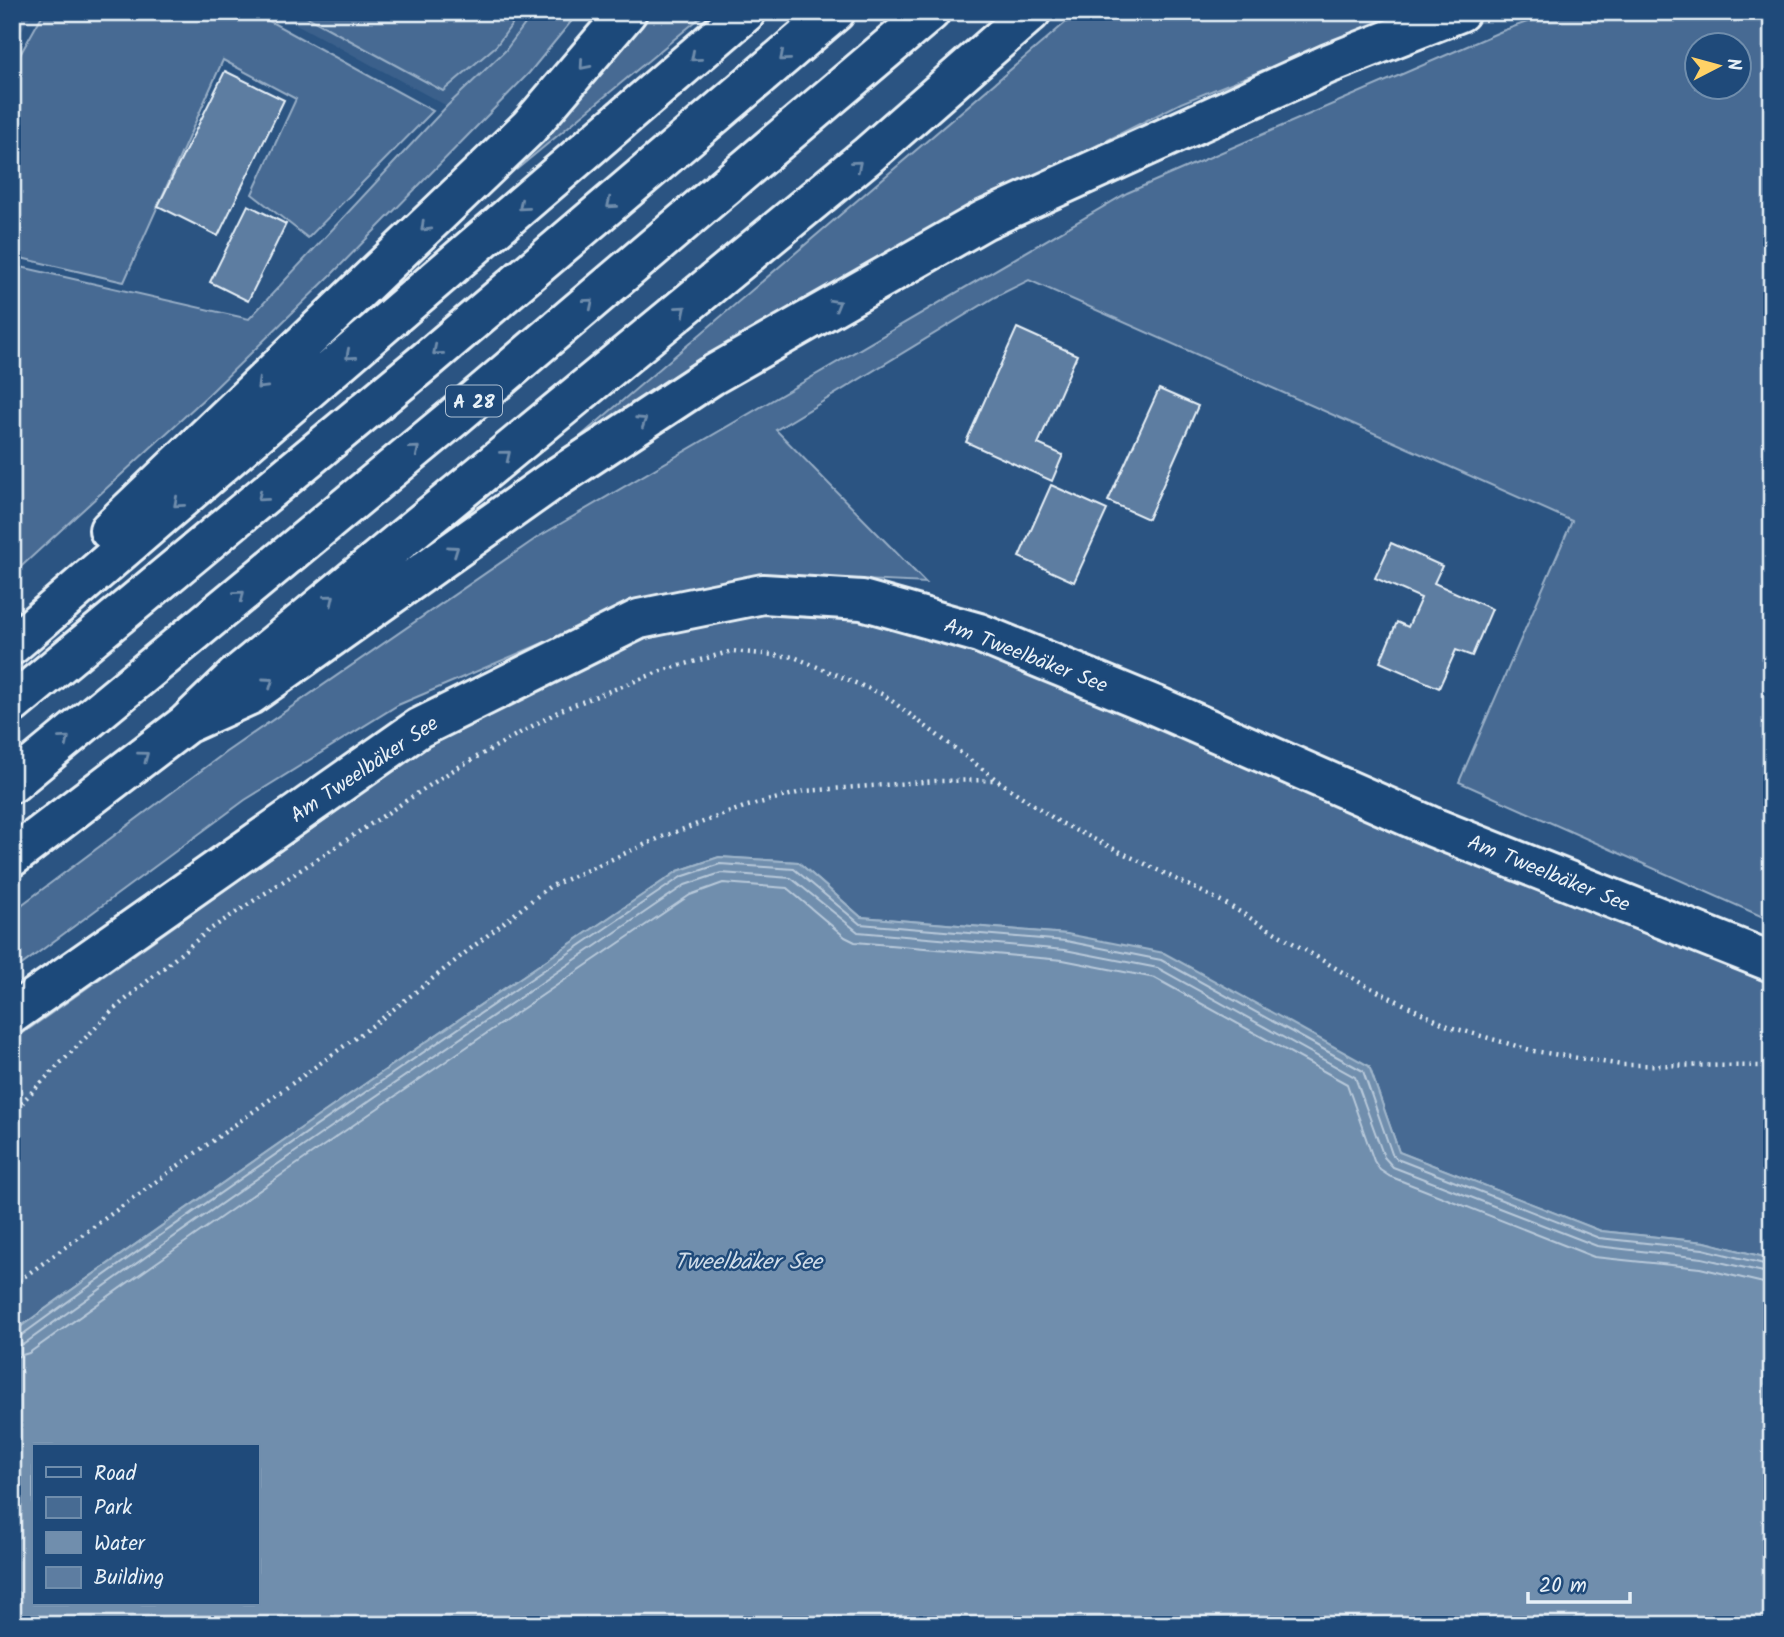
<svg xmlns="http://www.w3.org/2000/svg" width="1784" height="1637" font-family="Kalam,sans-serif">
<style>
.built{fill:#3a608b}
.green{fill:#476b93;stroke:#98aec6;stroke-width:2;fill-rule:evenodd}
.water{fill:#708ead;stroke:#a0b6cb;stroke-width:2;fill-rule:evenodd}
.lines{fill:none;stroke-linecap:round;stroke-linejoin:round}
.shore{stroke:#b8c9da;stroke-width:2}
.building{fill:#5d7da1;stroke:#e8f1f8;stroke-width:2}
.minor-casing{stroke:#e8f1f8;stroke-width:44}
.highway-casing{stroke:#e8f1f8;stroke-width:44}
.path{stroke:#e8f1f8;stroke-width:4.5;stroke-dasharray:2 5;stroke-linecap:butt}
.minor{stroke:#1f4a7a;stroke-width:38}
.highway{stroke:#1f4a7a;stroke-width:38}
.oneway{stroke:#6f8dac}
.labels{text-anchor:middle;stroke-width:5;stroke-linejoin:round;paint-order:stroke}
.shield{fill:#1f4a7a;stroke:#acbfd2;stroke-width:2}
.shield-label{font-size:19px;font-weight:bold;fill:#e8f1f8}
.street-label{font-size:21px;fill:#e8f1f8;stroke:#1f4a7a}
.water-label{font-size:23px;font-style:italic;fill:#d0dde9;stroke:#1f4a7a}
</style>
<rect width="100%" height="100%" fill="#2b5482"/>
<filter id="ink" filterUnits="userSpaceOnUse"><feTurbulence type="fractalNoise" baseFrequency=".0143" numOctaves="2"/><feDisplacementMap in="SourceGraphic" scale="14" xChannelSelector="R" yChannelSelector="G"/><feConvolveMatrix kernelMatrix="1 2 1 2 8 2 1 2 1" color-interpolation-filters="sRGB"/></filter>
<g filter="url(#ink)">
<path class="built" d="M20 12H32L12 49V25Z
M274 12H298L443 91 496 46 521 12H534L505 51 447 106Z"/>
<path class="green" d="M44 12H253L433 111 308 238 252 194 296 99 223 60 124 282 12 256V69Z
M298 12H521L496 46 443 91Z
M534 12H579L529 73 332 274 208 395 12 575V265L249 319 447 106 505 51Z
M650 12H707L516 170Z
M1078 12H1408L1181 103 1019 185 541 470Z
M1555 12H1772V921L1459 782 1572 521 1029 280 995 297 776 430 926 583 757 575 629 606 398 705 245 800 12 972V912L226 752 538 537 1127 193 1502 31ZM1696 46H1738V88H1696Z
M763 612 861 618 973 649 1429 837 1772 985V1259L1705 1242 1601 1231 1399 1152 1369 1066 1067 934 861 917 798 862 719 857 678 871C454 1022 231 1174 12 1333V1041L434 742 643 630Z"/>
<path class="water" d="M719 857 798 862 861 917 1067 934 1164 953 1369 1066 1399 1152 1601 1231 1705 1242 1772 1259V1625H12V1333C231 1174 454 1022 678 871ZM33 1446H257V1604H33Z"/>
<g class="lines">
<path class="shore" d="M12 1338 19 1337C236 1179 458 1028 681 877L720 864 794 869 860 924 1066 941 1161 960 1363 1071 1392 1154 1397 1159 1599 1238 1703 1249 1772 1266
M12 1347 24 1344C241 1187 463 1036 685 885L721 873 791 878 858 932 1065 950 1158 968 1355 1077 1384 1157 1393 1167 1597 1246 1702 1258 1772 1274
M12 1358 29 1353C247 1197 468 1045 690 895L723 883 787 888 845 937 855 942 1063 960 1155 978 1347 1084 1374 1161 1380 1170 1389 1176 1594 1257 1700 1268 1772 1285"/>
</g>
<path class="building" d="M225 71 284 100 218 236 158 206Z
M248 205 286 224 248 301 210 282Z
M1017 328 1077 355 1038 444 1063 455 1052 481 966 442Z
M1159 389 1198 406 1148 519 1108 501Z
M1051 485 1107 510 1074 582 1019 557Z
M1391 543 1442 566 1434 583 1492 609 1472 656 1456 650 1439 688 1380 662 1397 622 1408 627 1421 598 1375 578Z"/>
<g class="lines">
<g class="minor-casing">
<path id="minor" d="M12 1014 419 728 639 619 763 594 862 600 979 633 1154 705 1430 826 1772 962"/>
</g>
<g class="highway-casing">
<path id="highway" d="M109 530 529 127 627 12
M12 645 746 12
M12 704 428 359 835 12
M186 724 250 695 550 482 711 376 984 220 1328 64 1460 12
M12 783 453 418 930 12
M12 857 186 724 235 677 867 156 1031 12"/>
</g>
<path class="path" d="M12 1122 24 1100 113 1010 209 930 450 772 561 710 661 671 732 651 794 657 884 695 997 780 1059 822 1223 902 1361 983 1450 1027 1534 1051 1622 1065 1772 1066
M12 1282 21 1279 376 1023 549 887 662 837 744 807 805 791 936 781 996 780"/>
<use href="#minor" class="minor"/>
<use href="#highway" class="highway"/>
</g>
<defs><path id="oneway-chevron" d="M-2-3.5L2.5 0L-2 3.5" fill="none" stroke-width="1.6" stroke-linecap="round" stroke-linejoin="round" transform="scale(1.75)"/></defs>
<g class="oneway">
<use href="#oneway-chevron" transform="translate(695 57) rotate(139)"/>
<use href="#oneway-chevron" transform="translate(784 57) rotate(139)"/>
<use href="#oneway-chevron" transform="translate(584 65) rotate(131)"/>
<use href="#oneway-chevron" transform="translate(857 165) rotate(-40)"/>
<use href="#oneway-chevron" transform="translate(611 204) rotate(140)"/>
<use href="#oneway-chevron" transform="translate(523 206) rotate(139)"/>
<use href="#oneway-chevron" transform="translate(425 227) rotate(136)"/>
<use href="#oneway-chevron" transform="translate(589 303) rotate(-40)"/>
<use href="#oneway-chevron" transform="translate(836 304) rotate(-30)"/>
<use href="#oneway-chevron" transform="translate(682 310) rotate(-40)"/>
<use href="#oneway-chevron" transform="translate(437 351) rotate(140)"/>
<use href="#oneway-chevron" transform="translate(350 355) rotate(139)"/>
<use href="#oneway-chevron" transform="translate(261 385) rotate(136)"/>
<use href="#oneway-chevron" transform="translate(642 421) rotate(-33)"/>
<use href="#oneway-chevron" transform="translate(415 450) rotate(-40)"/>
<use href="#oneway-chevron" transform="translate(506 455) rotate(-39)"/>
<use href="#oneway-chevron" transform="translate(262 497) rotate(140)"/>
<use href="#oneway-chevron" transform="translate(178 503) rotate(139)"/>
<use href="#oneway-chevron" transform="translate(454 550) rotate(-35)"/>
<use href="#oneway-chevron" transform="translate(240 595) rotate(-40)"/>
<use href="#oneway-chevron" transform="translate(330 599) rotate(-39)"/>
<use href="#oneway-chevron" transform="translate(269 682) rotate(-35)"/>
<use href="#oneway-chevron" transform="translate(65 740) rotate(-40)"/>
<use href="#oneway-chevron" transform="translate(144 756) rotate(-37)"/>
</g>
</g>
<g class="labels">
<rect class="shield" x="446" y="385.5" width="56" height="31" rx="5"/>
<g class="shield-label">
<text x="474" y="408">A 28</text>
</g>
<g class="street-label">
<text transform="translate(1026 655) rotate(21)" y="7">Am Tweelbäker See</text>
<text transform="translate(364 769) rotate(-34)" y="7">Am Tweelbäker See</text>
<text transform="translate(1549 873) rotate(22)" y="7">Am Tweelbäker See</text>
</g>
<g class="water-label">
<text x="748" y="1269">Tweelbäker See</text>
</g>
</g>
<rect width="1784" height="1637" fill="none" stroke="#1f4a7a" stroke-width="42"/>
<rect x="21" y="21" width="1742" height="1595" fill="none" stroke="#e8f1f8" stroke-width="2.5" filter="url(#ink)"/>
<rect x="32" y="1444" width="228" height="161" fill="#1f4a7a" stroke="#6f8dac" stroke-width="2"/>
<rect x="46" y="1467" width="35" height="10" fill="#1f4a7a" stroke="#6f8dac" stroke-width="2"/>
<text x="94" y="1480" font-size="21" fill="#e8f1f8">Road</text>
<rect x="46" y="1497" width="35" height="21" fill="#476b93" stroke="#6f8dac" stroke-width="2"/>
<text x="94" y="1514" font-size="21" fill="#e8f1f8">Park</text>
<rect x="46" y="1532" width="35" height="21" fill="#708ead" stroke="#6f8dac" stroke-width="2"/>
<text x="94" y="1550" font-size="21" fill="#e8f1f8">Water</text>
<rect x="46" y="1567" width="35" height="21" fill="#5d7da1" stroke="#6f8dac" stroke-width="2"/>
<text x="94" y="1584" font-size="21" fill="#e8f1f8">Building</text>
<g transform="translate(1718 66) rotate(84)"><circle r="33" fill="#1f4a7a" stroke="#6f8dac" stroke-width="2"/>
<path d="M0-5L12 26L0 18L-12 26Z" fill="#ffd166"/>
<text y="-10" font-size="19" font-weight="bold" text-anchor="middle" fill="#e8f1f8">N</text>
</g>
<path d="M1528 1592v10h102v-10" fill="none" stroke="#e8f1f8" stroke-width="3.5"/>
<text x="1539" y="1592" font-size="21" fill="#e8f1f8" stroke="#1f4a7a" stroke-width="5" paint-order="stroke">20 m</text>
</svg>
